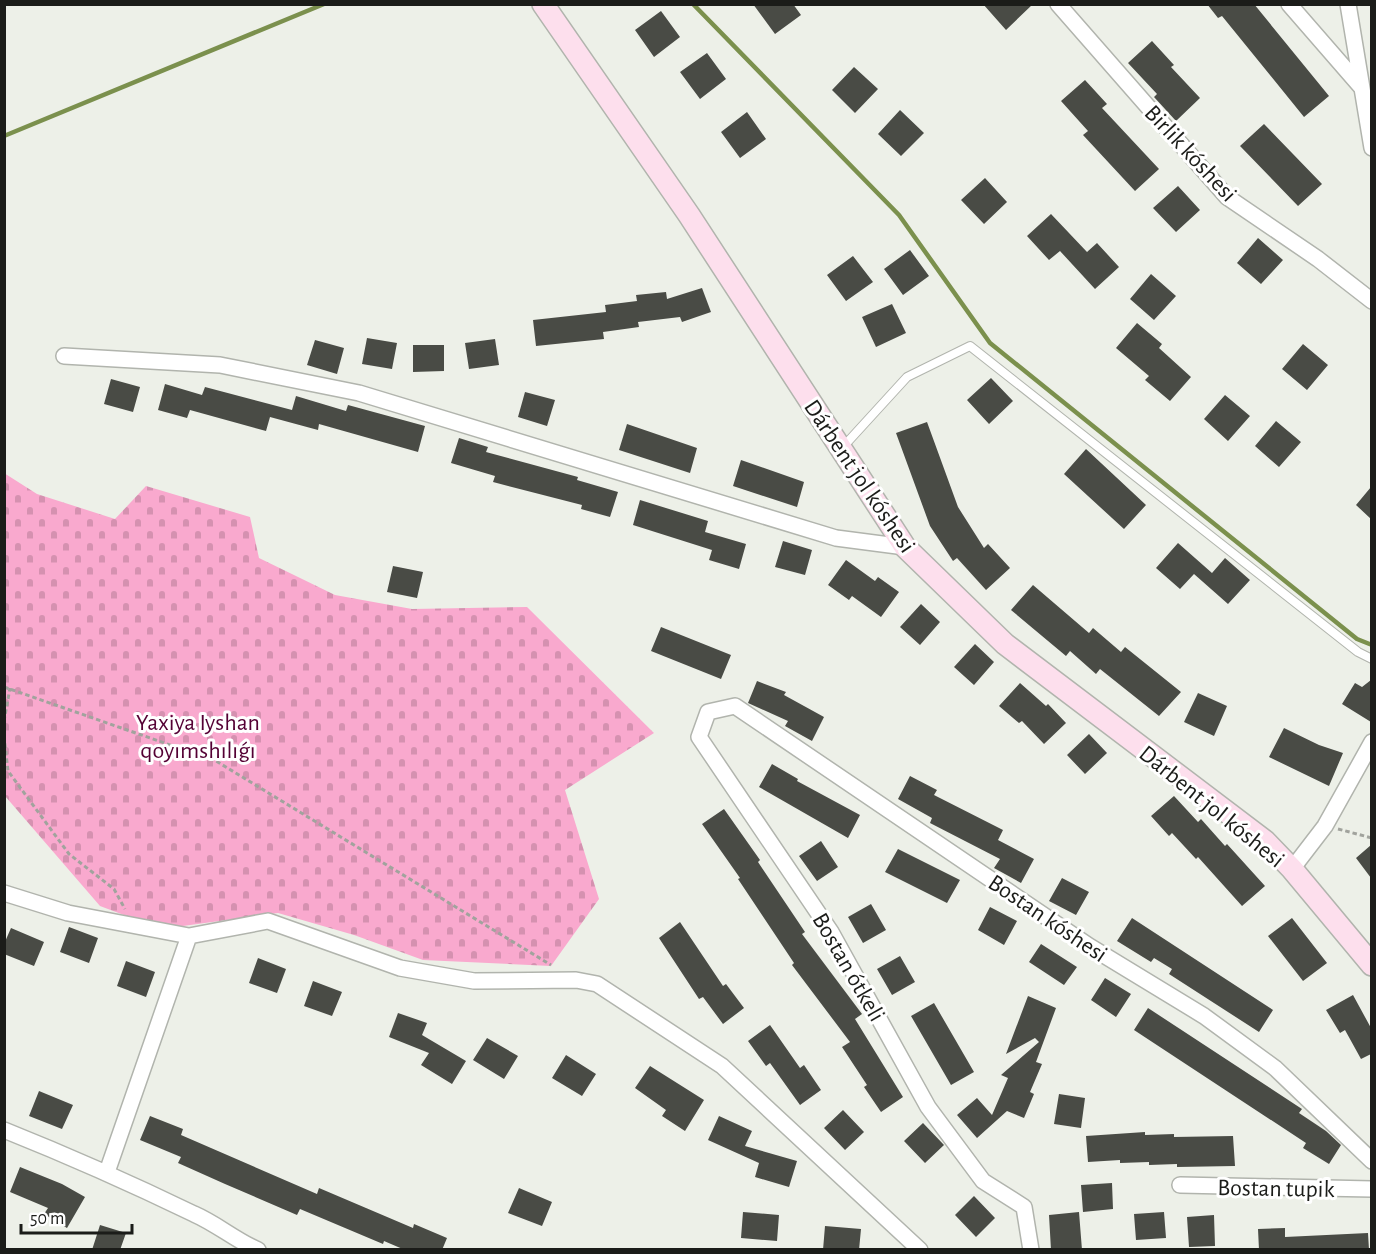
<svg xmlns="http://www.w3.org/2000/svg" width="1376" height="1254" font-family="'Alegreya Sans',sans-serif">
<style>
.cemetery{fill:url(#cemetery-stones)}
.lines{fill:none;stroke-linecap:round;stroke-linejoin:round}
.stream{stroke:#7b904d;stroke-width:4.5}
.building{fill:#494b45}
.lane-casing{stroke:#b1b4ad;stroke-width:10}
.street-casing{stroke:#b1b4ad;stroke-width:18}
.secondary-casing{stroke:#b1b4ad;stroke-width:24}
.path{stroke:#a1a39d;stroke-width:3;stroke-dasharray:4.5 3;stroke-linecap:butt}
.lane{stroke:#fff;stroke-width:8}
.street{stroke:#fff;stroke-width:15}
.secondary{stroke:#fddfed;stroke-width:21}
.labels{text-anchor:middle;stroke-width:6;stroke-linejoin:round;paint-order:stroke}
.street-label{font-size:24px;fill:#1b1c19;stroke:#fff}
.park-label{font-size:24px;fill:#540034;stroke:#fff}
</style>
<defs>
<pattern id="cemetery-stones" width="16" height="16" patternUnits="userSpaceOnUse" patternTransform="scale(1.5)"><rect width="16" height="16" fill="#f9a9ce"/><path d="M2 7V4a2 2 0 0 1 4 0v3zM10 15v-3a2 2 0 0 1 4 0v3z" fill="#d591b0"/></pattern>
</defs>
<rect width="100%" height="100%" fill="#edf0e8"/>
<path class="cemetery" d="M4 473 37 494 115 519 146 486 250 517 259 558 335 595 412 609 527 607 654 733 565 790 599 899 551 966 423 960 354 935 278 913 161 929 100 906 5 796Z"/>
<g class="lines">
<path class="stream" d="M693 4 899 215 990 343 1357 639 1372 645
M4 136 324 4"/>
</g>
<path class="building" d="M753 4H793L801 15 775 34Z
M983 4H1033L1006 30Z
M1207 4H1254L1329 96 1304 117 1222 16 1218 18Z
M661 11 680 37 654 57 635 30Z
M1152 41 1174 65 1171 67 1200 98 1176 121 1154 97 1157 94 1128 63Z
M707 53 726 79 700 99 680 72Z
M854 67 878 89 855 113 832 90Z
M1085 80 1107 104 1102 108 1159 169 1135 191 1083 135 1088 131 1061 101Z
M900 110 924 133 901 156 878 134Z
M747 112 766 139 740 158 721 132Z
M1264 124 1322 184 1298 206 1240 146Z
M985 178 1007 202 984 224 961 200Z
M1178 186 1200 210 1176 232 1153 208Z
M1051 214 1087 252 1097 243 1119 267 1095 289 1060 251 1049 260 1027 236Z
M1258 238 1283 260 1261 284 1237 263Z
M910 250 929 276 903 295 884 269Z
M853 256 873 282 846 301 827 275Z
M1151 274 1176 296 1154 320 1130 299Z
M702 288 711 312 682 322 680 317 638 322 639 327 603 332 604 339 536 346 533 320 606 312 605 305 637 301 636 295 666 292 667 299Z
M892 304 906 333 876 347 862 317Z
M1137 323 1162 344 1159 348 1191 377 1170 401 1145 380 1149 376 1116 348Z
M367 338 397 343 392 369 362 364Z
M495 339 499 365 469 369 465 343Z
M315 340 344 348 337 374 307 365Z
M1303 344 1328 365 1307 390 1282 369Z
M413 345H444V371L413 372Z
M991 378 1013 401 989 424 967 400Z
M111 379 140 387 133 412 104 404Z
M165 384 202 395 205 387 292 410 296 396 346 411 348 405 425 426 418 452 319 424 318 430 270 417 266 431 190 410 187 418 158 410Z
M525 392 555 400 547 426 518 417Z
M1225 395 1250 416 1228 441 1204 419Z
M1276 421 1301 442 1279 467 1255 446Z
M927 422 958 507 984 548 988 544 1010 568 986 590 957 558 953 561 930 526 896 433Z
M627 424 697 448 690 473 619 450Z
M459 438 488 447 486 452 578 477 577 480 618 492 610 517 581 509 582 505 493 482 495 476 451 463Z
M1086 449 1146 505 1124 529 1064 474Z
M741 460 804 482 797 507 733 486Z
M1371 487V519L1356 505Z
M640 500 708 521 705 532 746 544 739 569 709 560 712 550 633 525Z
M783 541 812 550 805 575 775 567Z
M1178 543 1212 573 1225 558 1250 580 1228 604 1194 574 1180 589 1156 568Z
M846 560 875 581 878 577 899 592 881 617 852 596 849 600 828 585Z
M393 566 423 572 417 598 387 592Z
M1033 585 1089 633 1093 628 1121 652 1125 647 1181 692 1159 716 1100 669 1096 674 1070 651 1066 656 1011 610Z
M921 604 940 622 920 645 900 627Z
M661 627 731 655 721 679 651 651Z
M975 644 994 662 974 685 954 667Z
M1371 680V722L1342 704 1355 683 1362 687Z
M757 681 786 692 784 695 824 717 812 741 785 726 788 721 748 703Z
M1020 683 1046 706 1048 704 1066 723 1044 744 1022 721 1019 723 999 706Z
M1198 693 1227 706 1214 736 1184 722Z
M1284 728 1319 745 1343 753 1329 786 1269 757Z
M1089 734 1107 753 1085 774 1067 755Z
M772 764 798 779 797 781 860 815 848 838 759 787Z
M910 776 937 790 934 795 1003 830 998 840 1034 859 1021 883 994 868 1000 859 930 823 932 818 898 799Z
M1174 796 1198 822 1201 819 1225 846 1227 844 1265 886 1242 906 1198 857 1196 859 1172 833 1169 836 1151 816Z
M724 809 760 860 758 862 805 932 802 934 862 1014 855 1019 903 1097 881 1112 864 1087 867 1085 842 1047 850 1042 792 965 794 963 738 879 740 878 702 824Z
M821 841 838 867 817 881 799 856Z
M1371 845V878L1356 858Z
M898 849 960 880 947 903 885 872Z
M1062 878 1089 892 1076 915 1049 901Z
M871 904 886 930 863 943 848 917Z
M990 907 1017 921 1004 945 978 930Z
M1132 918 1273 1010 1259 1032 1169 974 1172 969 1154 958 1151 962 1117 941Z
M1292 918 1327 963 1303 981 1268 936Z
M680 922 723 986 726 984 744 1008 723 1024 703 997 699 999 659 938Z
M69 927 98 938 89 963 60 952Z
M11 928 44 942 34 966 4 954V944Z
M1041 944 1077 967 1064 985 1029 962Z
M900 956 915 982 892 995 877 969Z
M258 958 286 969 277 993 249 983Z
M126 961 155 972 146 997 117 986Z
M1105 978 1131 994 1116 1017 1091 1000Z
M313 981 342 992 332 1016 304 1006Z
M1353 995 1371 1028V1054L1361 1059 1345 1030 1340 1033 1326 1010Z
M1028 996 1056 1008 1036 1062 1042 1064 1030 1092 1034 1094 1024 1118 1007 1111 977 1138 957 1115 977 1098 992 1115 1008 1078 1001 1075 1039 1042 1035 1038 1006 1054Z
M934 1003 974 1072 951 1085 911 1016Z
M1148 1008 1302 1109 1299 1113 1326 1131 1341 1145 1329 1164 1303 1148 1306 1143 1134 1030Z
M398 1013 427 1023 422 1035 466 1061 452 1084 421 1065 429 1053 389 1037Z
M770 1025 800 1068 804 1065 821 1090 800 1105 770 1063 766 1066 748 1041Z
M487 1038 518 1056 504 1079 473 1060Z
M566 1055 596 1074 582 1096 552 1078Z
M650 1066 704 1100 685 1131 662 1116 666 1110 635 1088Z
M39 1091 73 1105 62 1129 29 1116Z
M1059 1094 1085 1098 1081 1128 1054 1124Z
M843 1110 864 1132 845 1150 824 1128Z
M150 1116 183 1129 181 1135 317 1194 319 1188 413 1228 414 1224 447 1238 442 1250H405L384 1241 383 1244 300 1209 297 1215 225 1184 178 1163 181 1157 140 1140Z
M719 1116 752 1131 745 1146 797 1161 789 1187 755 1177 759 1163 708 1140Z
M923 1123 944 1145 925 1163 904 1141Z
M1145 1132V1135L1174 1134V1137L1233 1136 1235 1166 1177 1167V1164L1149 1165V1162L1120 1163V1160L1088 1162 1086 1136Z
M20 1167 62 1184 85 1197 67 1228 44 1214 48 1208 10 1192Z
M1112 1183 1113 1209 1083 1212 1081 1185Z
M519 1188 552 1202 542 1226 508 1213Z
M974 1196 995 1218 976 1237 955 1215Z
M743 1212 779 1215 777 1241 741 1238Z
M1079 1212 1082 1250H1051L1049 1215Z
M1164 1212 1166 1238 1136 1240 1134 1214Z
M1214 1215 1215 1246 1189 1247 1187 1217Z
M100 1225 126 1233 120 1250H92Z
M825 1226 861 1229 859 1250H823Z
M1285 1228V1237L1368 1233 1369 1250H1259L1258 1229Z"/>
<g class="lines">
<g class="lane-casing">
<path id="lane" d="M843 447 907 377 970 346 1358 652 1372 659"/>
</g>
<g class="street-casing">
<path id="street" d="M1058 4 1227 197 1318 259 1372 301
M1289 4 1362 88
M1348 4 1372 148
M64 356 220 365 359 393 836 538 905 547
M1292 869 1325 826 1372 742
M4 893 68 913 189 936 268 921 400 968 474 981 576 980 597 984 722 1066 920 1250
M4 1130C69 1156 132 1184 194 1214 217 1224 235 1240 258 1250
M107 1172 189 936
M1180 1185 1372 1189
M1031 1250 1024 1207 983 1181 928 1107 831 932 699 737 708 712 735 706 1089 946 1204 1016 1275 1068 1372 1161"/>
</g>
<g class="secondary-casing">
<path id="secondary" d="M543 4 689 215 905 547 1005 644 1265 841 1292 869 1372 965"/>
</g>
<path class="path" d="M4 687 216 761 551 965
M4 721 10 688
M4 736 8 771 69 854 114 889 125 909
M1338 829 1372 838"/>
<use href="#lane" class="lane"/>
<use href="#street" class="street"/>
<use href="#secondary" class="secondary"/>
</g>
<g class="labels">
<g class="street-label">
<text transform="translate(1191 153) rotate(47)" y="8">Birlik kóshesi</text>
<text transform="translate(860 476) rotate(56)" y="8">Dárbent jol kóshesi</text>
<text transform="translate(1212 806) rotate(39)" y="8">Dárbent jol kóshesi</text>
<text transform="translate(1048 918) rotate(34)" y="8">Bostan kóshesi</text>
<text transform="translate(849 967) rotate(60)" y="8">Bostan ótkeli</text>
<text transform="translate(1276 1188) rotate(1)" y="8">Bostan tupik</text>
</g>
<g class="park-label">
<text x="198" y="730">Yaxiya Iyshan<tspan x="198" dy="28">qoyımshılıǵı</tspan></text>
</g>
</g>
<rect width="1376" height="1254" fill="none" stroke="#1b1c19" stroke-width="12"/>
<path d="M21 1224v9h111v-9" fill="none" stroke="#1b1c19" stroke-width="3"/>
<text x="30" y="1224" font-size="18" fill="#1b1c19" stroke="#ffffff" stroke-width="4.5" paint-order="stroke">50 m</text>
</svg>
